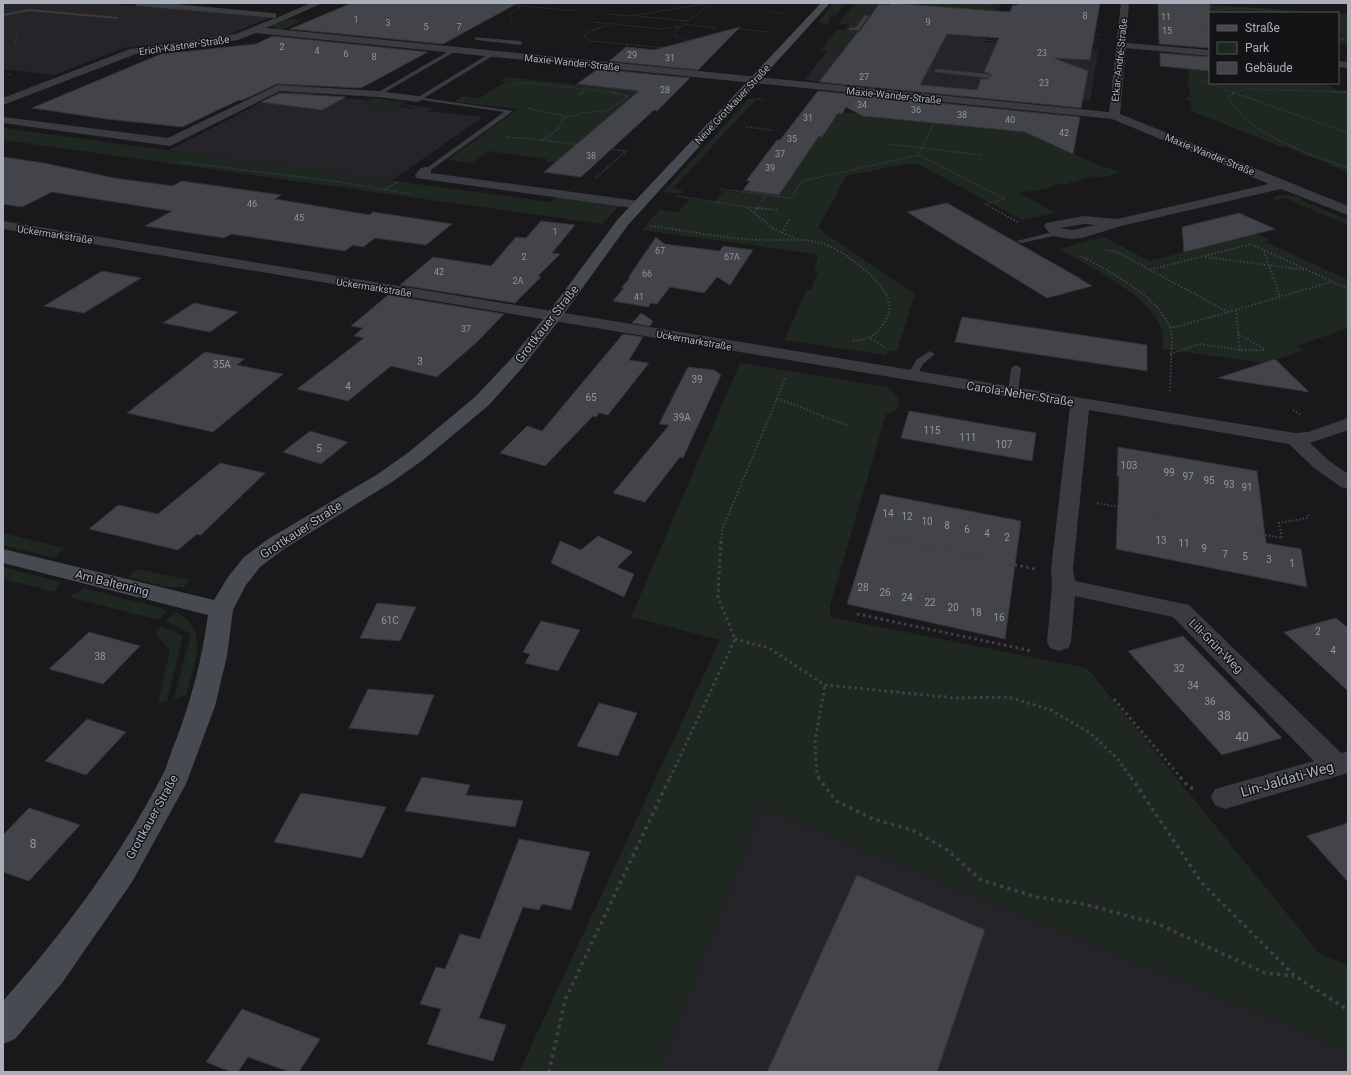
<svg xmlns="http://www.w3.org/2000/svg" width="1351" height="1075" font-family="Roboto,sans-serif">
<style>
.built{fill:#252529}
.green{fill:#1e2720}
.building{fill:#434449;stroke:#333338;fill-rule:evenodd}
.lines{fill:none;stroke-linecap:round;stroke-linejoin:round}
.path-far4{stroke:#3f4248;stroke-width:1;stroke-dasharray:1 1.5;stroke-linecap:butt}
.path-far3{stroke:#3f4248;stroke-width:1.5;stroke-dasharray:1 1.5;stroke-linecap:butt}
.path-far2{stroke:#3f4248;stroke-width:2;stroke-dasharray:1.5 2;stroke-linecap:butt}
.path-far1{stroke:#3f4248;stroke-width:3;stroke-dasharray:2.5 3.5;stroke-linecap:butt}
.path{stroke:#3f4248;stroke-width:3.5;stroke-dasharray:3 4.5;stroke-linecap:butt}
.lane{fill:#3a3b41;fill-rule:evenodd}
.street{fill:#3a3b41;fill-rule:evenodd}
.secondary{fill:#474a51;fill-rule:evenodd}
.labels{text-anchor:middle;stroke-width:3;stroke-linejoin:round;paint-order:stroke}
.far-number-label{font-size:9px;fill:#90959f}
.far-street-label{font-size:10px;fill:#aab0bc;stroke:#141417}
.number-label{font-size:10px;fill:#90959f}
.street-label{font-size:12px;fill:#aab0bc;stroke:#141417}
.near-number-label{font-size:12px;fill:#90959f}
.near-street-label{font-size:14px;fill:#aab0bc;stroke:#141417}
</style>
<rect width="100%" height="100%" fill="#19191c"/>
<path class="built" d="M3 3H102L271 17 226 36 124 48 54 75 3 69Z
M867 3H991L990 6 997 7 982 42 1098 52 1090 101 1081 100 1079 107 804 80Z
M292 92 314 93 310 96 368 100 363 103 414 109 415 108 404 106 406 105 433 108 429 111 483 117 391 181 167 151 278 94Z
M761 807 1348 1050V1072H659Z"/>
<path class="green" d="M834 3H846L836 15 831 16 827 25 818 22Z
M855 3H890L889 5 870 3 864 10H862C854 21 859 25 838 24Z
M896 3H944L997 7 983 37H979L990 11Z
M1204 4C1252 8 1300 11 1348 14V45L1338 44V13H1210Z
M288 19 303 20 280 31 272 27 273 25Z
M837 30H845L868 39 846 53 821 50Z
M1188 67 1210 71V83H1321L1341 91 1348 89V172L1328 165 1331 164 1298 153 1301 152 1285 147H1282L1192 111 1190 101 1187 100V97H1190L1189 87H1186V85H1189Z
M506 77 648 92 560 163 546 161 548 159 488 151 472 163 448 160 518 109 454 102 462 96 480 98 505 82 500 81Z
M372 98 403 102 405 103 398 107 363 103Z
M760 98 765 100H756L673 188 683 190 679 194 663 192 748 99Z
M832 111 1025 132 1105 168H1110L1121 173 1098 178 1094 176 1063 185 1059 184 1052 186 1054 187 1030 192 1027 191 1019 193 1056 213 1022 220 918 164 911 163 846 176 819 227 826 234 915 294 897 351H889L885 355 785 340 806 290H811L818 271H814L818 257 814 254 642 230 659 210 678 212 690 199 714 202 724 191 741 193 743 190 779 195 819 136 822 137Z
M3 128 551 202 559 196 620 205 602 224 3 140Z
M1280 195 1295 196 1303 199 1301 200 1348 220V225L1284 198 1276 200 1272 198Z
M1255 233 1270 240 1266 242 1348 280V328L1297 346 1305 350 1266 363 1162 349C1162 342 1164 335 1161 328 1151 296 1087 265 1059 249L1104 237 1149 261 1184 252 1182 250Z
M740 363 887 387 899 398 897 410 886 414 830 606V617L1087 668 1319 953 1348 966V1050L761 807 659 1072H519L720 640 631 617Z
M3 533 64 548 54 558 3 545Z
M3 567 62 582 54 592 3 579Z
M138 569 189 580 184 587H168L128 577Z
M84 588 168 610 158 620 69 597Z
M175 612C211 628 194 666 186 695L174 699 191 634 166 621Z
M162 626 183 636 167 701 158 703 170 651 155 632Z"/>
<path class="building" d="M352 3H518L443 44 290 29Z
M890 3 1010 12 1013 5H1017L1018 3H1100L1090 60 1054 58 1088 71 1081 108 819 82 858 32 860 31 879 4 889 5ZM947 34 999 38 984 72 989 73 992 76 988 79H981L977 90 920 85Z
M1158 3H1210V48L1159 44Z
M740 27 698 70 609 61 626 47 654 50Z
M273 36 428 52 361 88 277 84 243 100H239L182 127 107 119 32 108 161 54 256 44Z
M1160 53 1210 57V71L1160 66Z
M598 69 690 78 657 111 654 110 581 177 544 172 639 91 577 84Z
M818 91 1080 117 1073 154 1025 132 863 116 846 107 842 114 838 113 822 137 819 136 779 195 743 190 750 181H746L762 160 777 140H780Z
M280 93 346 97 322 110 261 102Z
M3 157 44 163 114 178 173 186 182 181 281 195 275 199 370 215 373 212 452 224 426 245 375 238 363 247 353 245 345 251 231 234 224 238 145 226 172 211 52 192 22 207 3 204Z
M947 203 1081 279H1080L1092 286 1047 298 907 212Z
M1239 213 1275 229 1184 252 1182 227Z
M541 221 575 225 552 253 560 254 538 276 541 277 515 303 400 285 433 257 491 266 516 237 526 238Z
M656 237 664 244 720 251 723 246 753 250 730 285 717 277 704 293 670 287 657 304 651 303 648 307 613 301 624 288H621L630 278H628Z
M102 271 141 278 84 313 44 306Z
M388 295 504 314 477 342 437 377 391 366 348 401 297 389 364 338 354 336 363 328 351 326Z
M194 303 238 312 210 332 163 323Z
M641 313 653 321 650 326 632 323Z
M962 317 1147 345V371L955 342Z
M623 334 643 337 629 360 649 363 608 415 599 413 596 417 593 416 545 466 500 453 527 426 542 431Z
M205 352 244 359 237 365 283 374 213 432 127 413Z
M1275 359 1309 392 1218 378Z
M688 367 714 370 721 375 683 458 680 457 645 502 613 493 669 425 659 424Z
M909 411 1036 433 1032 461 901 438Z
M310 431 348 442 321 464 283 452Z
M1118 447 1257 471 1266 543 1301 549 1307 587 1116 549 1119 477 1117 476Z
M220 463 265 473 201 535 197 534 178 550 89 529 118 505 158 514Z
M881 494 1021 521 1005 639 847 604Z
M598 536 633 552 617 567 634 574 624 597 551 563 560 541 581 550Z
M377 603 416 607 400 641 360 638Z
M1336 618 1348 628V691L1284 632Z
M541 621 580 630 558 671 525 663 530 654 523 652Z
M89 632 140 646 103 684 49 669Z
M1183 636 1255 710 1282 738 1222 755 1128 651Z
M368 689 434 695 418 735 349 728Z
M599 703 637 713 618 756 577 746Z
M87 719 126 732 86 775 45 761Z
M422 777 470 785 466 795 523 801 515 827 405 811Z
M301 793 386 807 362 858 274 842Z
M29 808 80 825 29 881 3 872V835Z
M1348 823V882L1307 836Z
M519 839 590 852 571 910 542 904 539 910 523 907 479 1018 506 1025 493 1061 427 1044 441 1009 420 1004 436 967 445 969 460 934 480 939Z
M857 875 985 930 937 1072H767Z
M242 1009 320 1039 299 1072H290L248 1057 238 1072H231L206 1062Z"/>
<g class="lines">
<path class="path-far4" d="M414 3 462 8 492 5
M489 3 577 11
M979 3 999 6
M1000 3 984 40 1099 50
M393 11 445 18
M771 12 786 14
M606 14 632 16 708 3
M383 16 414 3
M637 16 688 21
M688 21 711 3
M594 22 659 29 681 26
M510 23 512 19 509 14 522 6
M1210 23 1202 17V15C1228 4 1258 9 1285 13
M1338 24H1348
M607 25 586 33 584 37 592 41 666 48 685 45 688 41 676 36 674 32 684 24 717 28
M1210 25 1197 27 1210 31
M991 26 1100 35
M739 29 770 32
M988 32 1099 42
M1338 39 1348 40
M15 43 18 30
M869 45 938 51
M980 45 984 40
M252 54 360 65 349 71
M245 55 253 61 286 67
M3 74 13 75
M150 76 192 78 206 81
M1197 79 1235 93
M500 91 517 84 529 83 617 93
M112 93 167 69
M160 93 221 78 252 77
M581 93 585 90
M1233 93 1246 89 1348 92"/>
<path class="path-far3" d="M115 92 100 98 133 104 164 92
M1232 92 1348 133
M1235 92 1229 98C1247 134 1312 155 1348 168
M1334 92H1348
M574 98 583 92
M528 108 568 117
M934 123 919 155 1005 199 986 204
M746 127 772 130
M507 137 543 140 557 130 564 118 582 113 609 110 628 96 611 92
M543 140 577 145
M888 144 981 155
M180 162 332 181 412 194
M596 178 626 151 609 149
M721 189 791 198 802 181 919 155
M384 190 399 181
M677 196 747 207 750 209
M985 204 994 209
M748 207 768 209
M756 209 766 195"/>
<path class="path-far2" d="M748 208 774 229 795 238
M758 208 777 210
M992 208 1018 222
M754 212 757 208
M651 226C687 231 723 238 760 240 780 241 801 237 821 243 842 249 886 281 889 304 891 311 887 317 884 323 875 337 867 340 851 341
M782 233 790 218
M1106 250 1117 252 1228 312 1176 327H1170
M1264 251 1280 297
M1081 256C1110 272 1169 301 1172 338L1170 392
M1205 257 1305 270
M1150 270 1251 244 1348 289
M1236 310 1240 350
M1228 312 1331 282
M1238 334 1265 349
M871 339 885 347
M1170 354 1200 344 1240 350H1265
M777 399C801 406 823 417 847 425
M1293 410 1301 415
M1097 503 1282 538 1279 523 1307 518 1309 514
M882 537 908 542
M721 542 722 530 786 377"/>
<path class="path-far1" d="M903 541 1035 569
M857 614 1032 651
M735 639 769 648 825 685 956 698 1008 697 1051 710 1090 733 1117 758 1131 778
M1114 699 1181 778
M670 778 735 639 718 597 721 541
M819 778 817 775 815 741 825 685"/>
<path class="path" d="M818 777 836 801 873 819 912 830 946 849 981 880 1037 897 1084 904 1158 924 1265 973 1294 976
M1131 777 1202 883 1295 976 1348 1010
M1180 777 1190 788 1196 789
M549 1072 565 1000 670 777"/>
<path class="lane" d="M29 9 117 17 119 18 117 19 29 11 3 16V14Z
M865 15 869 16 859 30H849V28L856 27Z
M474 37 520 41 523 43 520 45 476 40Z
M454 48 456 51 380 95 375 94Z
M492 52 494 55 424 98 513 111 428 172H424V170L504 112 415 99Z
M936 69 988 74 991 76 988 78 934 72Z
M1056 231 1060 233 1059 235 1021 243 1017 241Z
M930 351 935 354 923 364 915 379H909L907 377 916 360Z
M1016 365 1021 368 1018 393 1013 396 1008 393 1011 368Z"/>
<path class="street" d="M133 3H165L273 13 276 14V18L311 3H323L266 28 1109 112 1121 3H1129L1126 43 1210 50V56L1126 48 1120 114 1348 206V215L1281 189 1121 226 1082 238 1072 239 1058 237 1051 235 1044 226 1046 223 1084 216 1117 219 1269 184 1112 119 256 33 238 40 136 54 3 105V98L130 49 236 34 275 18 137 6ZM1084 224 1096 225 1072 230 1060 228Z
M1338 61 1348 62V68L1338 67Z
M278 85 378 91 418 96 424 99 418 102 378 97 280 91 170 146 3 123V117L168 138Z
M426 167 431 168V173L639 201 644 202 646 205 644 208 639 209 416 178 415 175 421 168Z
M3 221 1295 433 1308 432 1348 418V430L1310 443 1328 460 1348 474V489L1341 487 1314 468 1289 444 1089 410 1073 569 1075 581 1189 605 1341 753 1348 751V773L1225 809 1215 805 1211 797 1215 789 1314 761 1173 617 1075 596 1071 642 1068 648 1059 651 1050 648 1047 642 1052 586 1051 569 1070 407 3 229Z"/>
<path class="secondary" d="M821 3H830L628 225 560 319 522 368 489 405 423 460 392 482 284 549 260 567 246 585 233 610 227 656 215 706 186 784 132 882 62 983 15 1039 3 1044V1001C64 932 121 856 163 774 168 764 171 751 176 740 192 698 202 659 208 615L3 563V549L214 600 228 577 244 557 268 539 378 474 409 452 475 397 510 360 548 313 618 219Z"/>
</g>
<g class="labels">
<g class="far-number-label">
<text x="1085" y="19">8</text>
<text x="1166" y="20">11</text>
<text x="356" y="23">1</text>
<text x="928" y="25">9</text>
<text x="388" y="26">3</text>
<text x="426" y="30">5</text>
<text x="459" y="30">7</text>
<text x="1167" y="34">15</text>
<text x="282" y="50">2</text>
<text x="317" y="54">4</text>
<text x="1042" y="56">23</text>
<text x="346" y="57">6</text>
<text x="632" y="58">29</text>
<text x="374" y="60">8</text>
<text x="670" y="61">31</text>
<text x="864" y="80">27</text>
<text x="1044" y="86">23</text>
<text x="665" y="93">28</text>
<text x="862" y="108">34</text>
<text x="916" y="113">36</text>
<text x="962" y="118">38</text>
<text x="808" y="121">31</text>
<text x="1010" y="123">40</text>
<text x="1064" y="136">42</text>
<text x="792" y="142">35</text>
<text x="780" y="157">37</text>
<text x="591" y="159">38</text>
<text x="770" y="171">39</text>
<text x="252" y="207">46</text>
<text x="299" y="221">45</text>
<text x="555" y="235">1</text>
<text x="660" y="254">67</text>
<text x="524" y="260">2</text>
<text x="732" y="260">67A</text>
<text x="439" y="275">42</text>
<text x="647" y="277">66</text>
<text x="518" y="284">2A</text>
<text x="639" y="300">41</text>
<text x="466" y="332">37</text>
</g>
<g class="far-street-label">
<text transform="translate(184 45) rotate(-8)" y="4">Erich-Kästner-Straße</text>
<text transform="translate(1119 60) rotate(-84)" y="4">Etkar-André-Straße</text>
<text transform="translate(572 62) rotate(6)" y="4">Maxie-Wander-Straße</text>
<text transform="translate(894 95) rotate(6)" y="4">Maxie-Wander-Straße</text>
<text transform="translate(732 104) rotate(-47)" y="4">Neue Grottkauer Straße</text>
<text transform="translate(1210 154) rotate(22)" y="4">Maxie-Wander-Straße</text>
<text transform="translate(55 234) rotate(9)" y="4">Uckermarkstraße</text>
<text transform="translate(374 287) rotate(9)" y="4">Uckermarkstraße</text>
<text transform="translate(694 340) rotate(10)" y="4">Uckermarkstraße</text>
</g>
<g class="number-label">
<text x="420" y="365">3</text>
<text x="222" y="368">35A</text>
<text x="697" y="383">39</text>
<text x="348" y="390">4</text>
<text x="591" y="401">65</text>
<text x="682" y="421">39A</text>
<text x="932" y="434">115</text>
<text x="968" y="441">111</text>
<text x="1004" y="448">107</text>
<text x="319" y="452">5</text>
<text x="1129" y="469">103</text>
<text x="1169" y="476">99</text>
<text x="1188" y="480">97</text>
<text x="1209" y="484">95</text>
<text x="1229" y="488">93</text>
<text x="1247" y="491">91</text>
<text x="888" y="517">14</text>
<text x="907" y="520">12</text>
<text x="927" y="525">10</text>
<text x="947" y="529">8</text>
<text x="967" y="533">6</text>
<text x="987" y="537">4</text>
<text x="1007" y="541">2</text>
<text x="1161" y="544">13</text>
<text x="1184" y="547">11</text>
<text x="1204" y="552">9</text>
<text x="1225" y="558">7</text>
<text x="1245" y="560">5</text>
<text x="1269" y="563">3</text>
<text x="1292" y="567">1</text>
<text x="863" y="591">28</text>
<text x="885" y="596">26</text>
<text x="907" y="601">24</text>
<text x="930" y="606">22</text>
<text x="953" y="611">20</text>
<text x="976" y="616">18</text>
<text x="999" y="621">16</text>
<text x="390" y="624">61C</text>
<text x="1318" y="635">2</text>
<text x="1333" y="654">4</text>
<text x="100" y="660">38</text>
<text x="1179" y="672">32</text>
<text x="1193" y="689">34</text>
<text x="1210" y="705">36</text>
</g>
<g class="street-label">
<text transform="translate(547 324) rotate(-52)" y="4">Grottkauer Straße</text>
<text transform="translate(1020 394) rotate(9)" y="4">Carola-Neher-Straße</text>
<text transform="translate(301 530) rotate(-33)" y="4">Grottkauer Straße</text>
<text transform="translate(112 583) rotate(14)" y="4">Am Baltenring</text>
<text transform="translate(1216 646) rotate(45)" y="4">Lili-Grün-Weg</text>
<text transform="translate(152 817) rotate(-61)" y="4">Grottkauer Straße</text>
</g>
<g class="near-number-label">
<text x="1224" y="720">38</text>
<text x="1242" y="741">40</text>
<text x="33" y="848">8</text>
</g>
<g class="near-street-label">
<text transform="translate(1287 779) rotate(-16)" y="5">Lin-Jaldati-Weg</text>
</g>
</g>
<rect width="1351" height="1075" fill="none" stroke="#aab0bc" stroke-width="8"/>
<rect x="1209" y="12" width="130" height="72" fill="#141417" stroke="#505259"/>
<rect x="1217" y="25" width="20" height="6" fill="#474a51" stroke="#505259"/>
<text x="1245" y="32" font-size="12" fill="#aab0bc">Straße</text>
<rect x="1217" y="42" width="20" height="12" fill="#1e2720" stroke="#505259"/>
<text x="1245" y="52" font-size="12" fill="#aab0bc">Park</text>
<rect x="1217" y="62" width="20" height="12" fill="#434449" stroke="#505259"/>
<text x="1245" y="72" font-size="12" fill="#aab0bc">Gebäude</text>
</svg>
